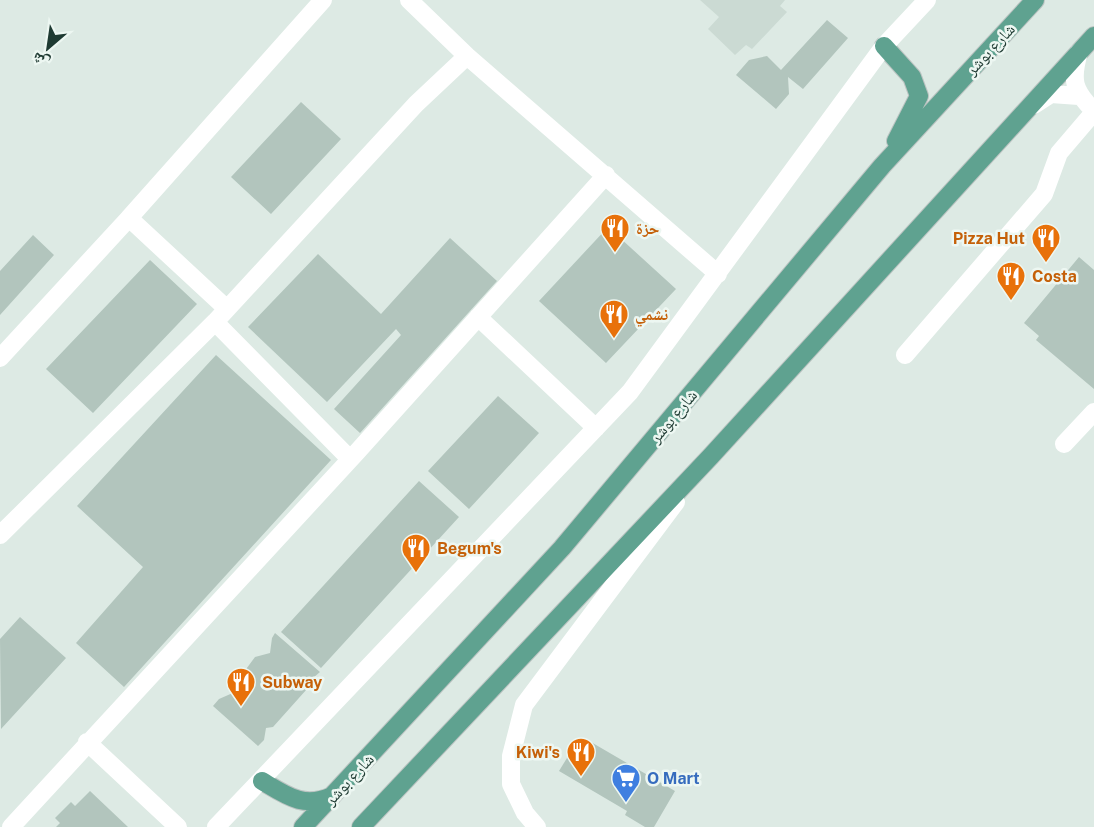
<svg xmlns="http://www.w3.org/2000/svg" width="1094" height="827" font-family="'Public Sans','Noto Naskh Arabic',sans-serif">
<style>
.built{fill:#cbdad3}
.building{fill:#b2c5bd}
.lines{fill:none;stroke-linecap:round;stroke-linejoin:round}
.major-casing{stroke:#bcc4c2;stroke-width:20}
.minor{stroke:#fff;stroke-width:18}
.major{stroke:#5fa290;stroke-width:18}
.labels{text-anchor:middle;stroke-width:5;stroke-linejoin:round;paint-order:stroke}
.street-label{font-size:16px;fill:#1e3a32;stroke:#edf7f2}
.food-label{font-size:16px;font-weight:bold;fill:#c56008;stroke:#edf7f2;text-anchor:start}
.shop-label{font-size:16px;font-weight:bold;fill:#366cbe;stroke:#edf7f2;text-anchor:start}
</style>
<rect width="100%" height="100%" fill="#ddeae4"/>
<path class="built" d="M700 0H785L780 6 787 12 752 49 746 45 735 55 708 29 719 17Z"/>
<path class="building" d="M827 20 848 38 803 89 788 77 789 94 776 109 736 75 749 60 767 56 781 70Z
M301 102 341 139 271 214 231 177Z
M608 227 676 289 606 363 539 301Z
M33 235 54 255 0 315V271Z
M450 238 497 281 360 433 334 409 401 335 396 329 327 402 248 327 318 254 381 314Z
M1079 257 1094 270V389L1036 340 1039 336 1024 323Z
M150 260 197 304 93 413 46 369Z
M216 355 331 460 124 687 76 643 143 567 77 506Z
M498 396 539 433 469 509 428 471Z
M419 481 459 517 321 668 281 632Z
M20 617 66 658 1 729 0 639Z
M275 633 320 672 306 684 307 689 273 727 266 728 264 740 258 746 213 706 219 699 235 692 238 680 255 657 270 653 272 638Z
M584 738 675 791 654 827H645L625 815 627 811 559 771 567 758 573 757Z
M90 791 128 827H56L60 823 55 818 71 802 75 806Z"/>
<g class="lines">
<g class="major-casing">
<path id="major" d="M884 46 912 77 919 96 896 141
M262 781C287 796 304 809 332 796
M303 827 562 548 882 166 1035 0
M361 827 711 456 1094 36"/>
</g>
<path class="minor" d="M409 0 467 56 718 274
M1079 52C1071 80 1073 90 1094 111
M1034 105 1051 94 1079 96
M129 218 323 0
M478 317 596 428
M215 322 350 459
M905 355 1044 194 1059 153 1094 112
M0 358 129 218 226 308
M1064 444 1094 412
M0 535 215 322 416 104 467 56
M87 742 178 827
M11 827 357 452 606 175
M216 827 630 392 884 46 927 0
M537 827 525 813 511 784V756L524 705 676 502"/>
<use href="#major" class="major"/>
</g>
<defs>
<g id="restaurant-pin" transform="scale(1.5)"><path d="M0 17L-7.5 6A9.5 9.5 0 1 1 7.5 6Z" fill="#e8710a" stroke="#edf7f2"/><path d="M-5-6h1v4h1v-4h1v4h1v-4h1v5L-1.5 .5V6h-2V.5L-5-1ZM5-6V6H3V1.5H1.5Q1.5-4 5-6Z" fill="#fff"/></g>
<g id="supermarket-pin" transform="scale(1.5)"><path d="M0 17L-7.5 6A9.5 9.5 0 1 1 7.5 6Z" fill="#3f7fe0" stroke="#edf7f2"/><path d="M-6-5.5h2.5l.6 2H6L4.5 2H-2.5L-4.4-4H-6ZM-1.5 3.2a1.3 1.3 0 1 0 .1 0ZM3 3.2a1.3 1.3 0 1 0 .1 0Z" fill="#fff"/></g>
</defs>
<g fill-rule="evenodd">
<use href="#restaurant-pin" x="615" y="228"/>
<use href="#restaurant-pin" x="1046" y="238"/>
<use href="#restaurant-pin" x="1011" y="276"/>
<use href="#restaurant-pin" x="614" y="314"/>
<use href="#restaurant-pin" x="416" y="548"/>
<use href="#restaurant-pin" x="241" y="682"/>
<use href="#restaurant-pin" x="581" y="752"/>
<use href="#supermarket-pin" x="626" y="778"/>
</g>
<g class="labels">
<g class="street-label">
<text transform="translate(990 49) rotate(-47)" y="6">شارع بوشر</text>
<text transform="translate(673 416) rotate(-50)" y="6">شارع بوشر</text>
<text transform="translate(349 779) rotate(-47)" y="6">شارع بوشر</text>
</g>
<g class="food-label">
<text x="636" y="234">حزة</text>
<text x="1025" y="244" text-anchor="end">Pizza Hut</text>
<text x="1032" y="282">Costa</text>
<text x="635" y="320">نشمي</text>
<text x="437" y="554">Begum's</text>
<text x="262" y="688">Subway</text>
<text x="560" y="758" text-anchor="end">Kiwi's</text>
</g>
<g class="shop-label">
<text x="647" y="784">O Mart</text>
</g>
</g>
<g transform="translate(48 48) rotate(209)" stroke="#edf7f2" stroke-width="4.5" paint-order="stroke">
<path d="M0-4.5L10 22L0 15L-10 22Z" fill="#1e3a32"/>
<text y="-9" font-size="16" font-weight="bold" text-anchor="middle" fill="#1e3a32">ش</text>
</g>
</svg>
